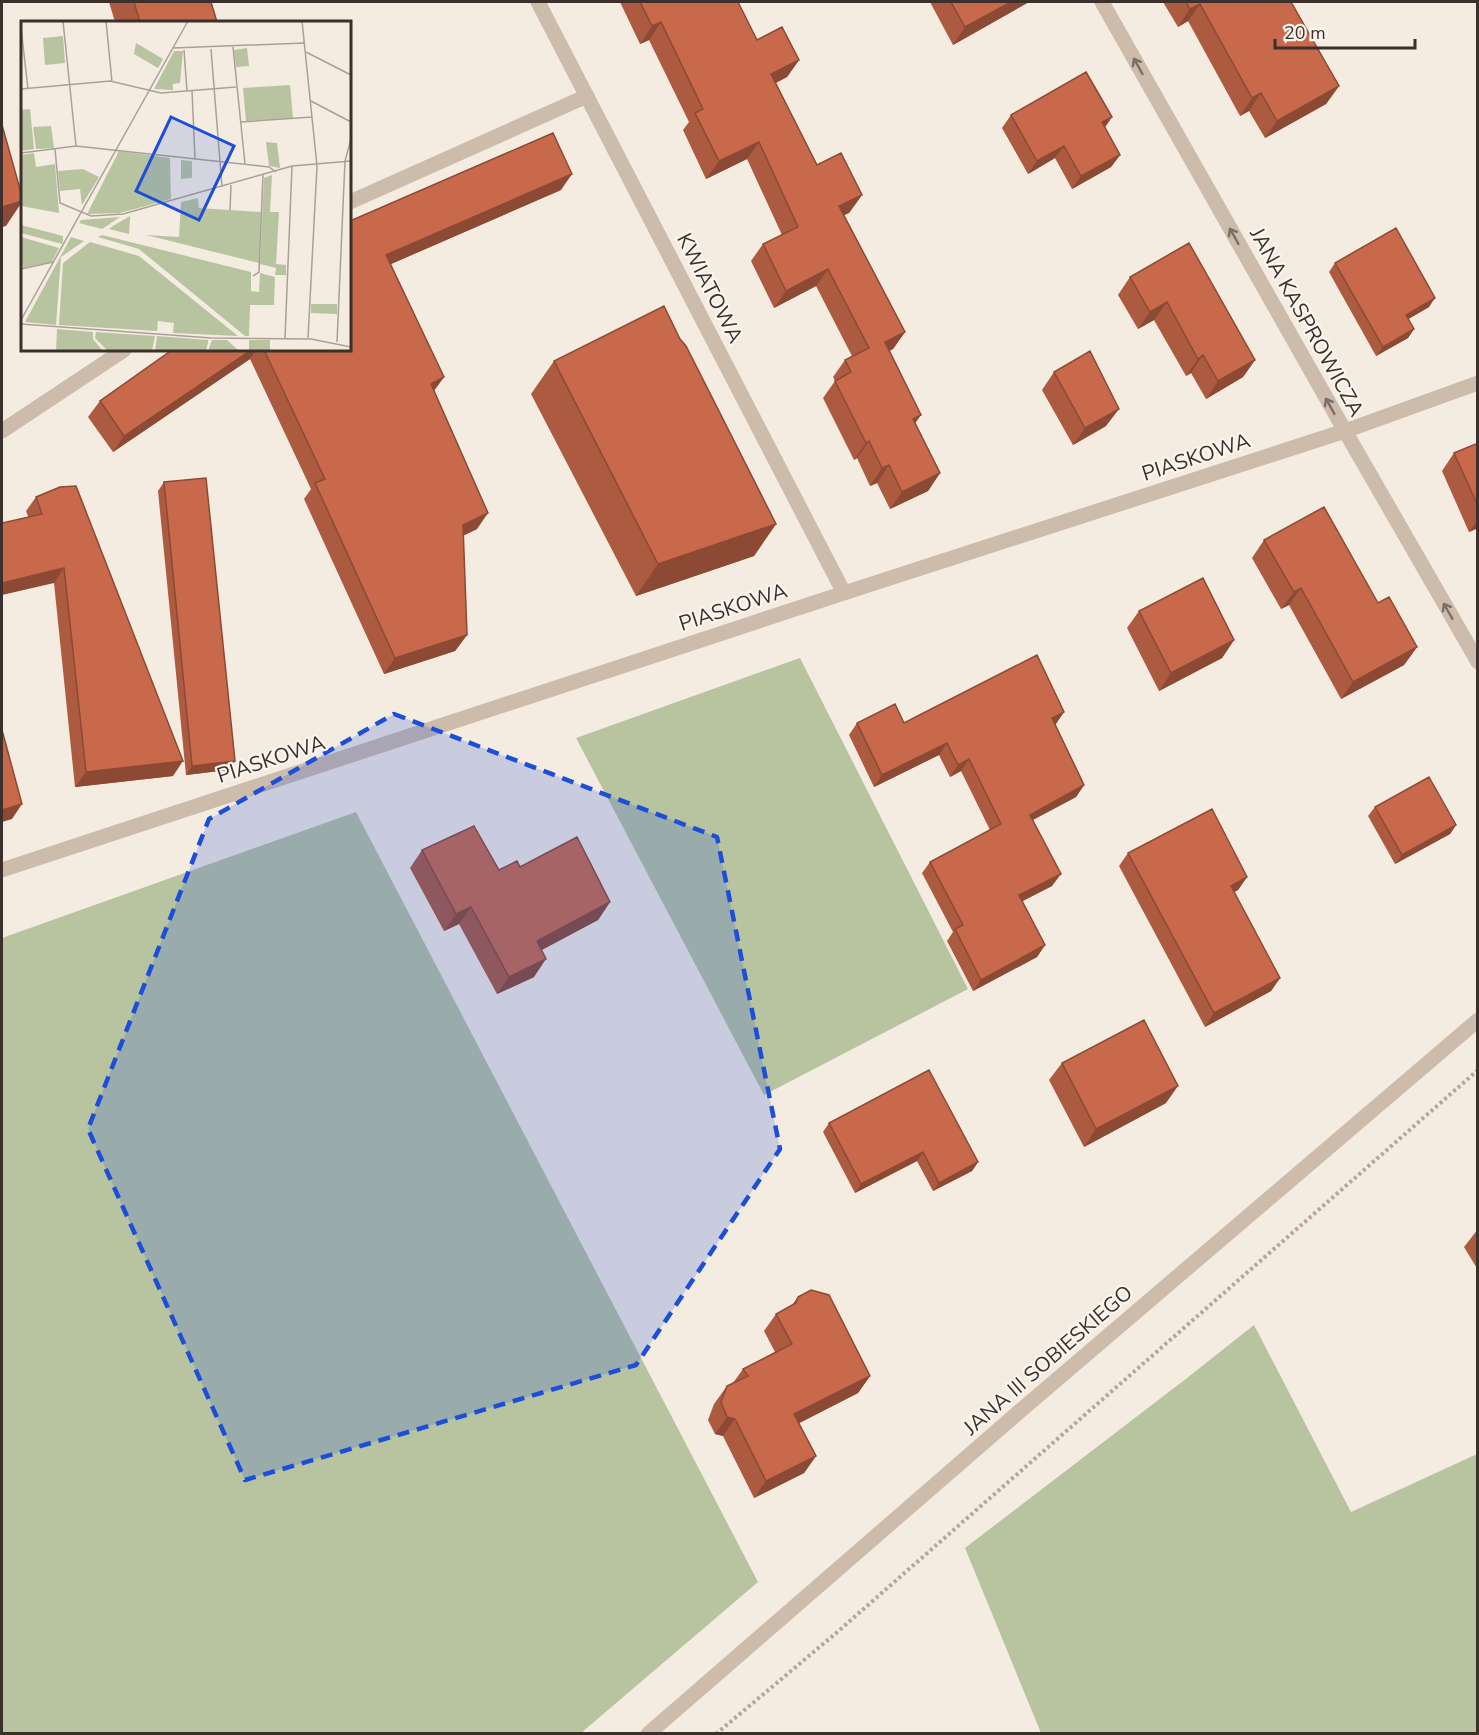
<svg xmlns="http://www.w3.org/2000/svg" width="1479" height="1735" font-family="'Nunito Sans',sans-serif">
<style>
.green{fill:#b8c4a0}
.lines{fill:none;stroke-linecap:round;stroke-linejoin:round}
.path{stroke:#b9a596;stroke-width:4;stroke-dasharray:3 3;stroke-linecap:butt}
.lane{stroke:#cdbbac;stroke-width:15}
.street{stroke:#cdbbac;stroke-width:15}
.wall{fill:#ac5a40}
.shaded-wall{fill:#8c4a34}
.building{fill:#c8694b;stroke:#8c4a34;stroke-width:1.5}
.oneway{stroke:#7d6f65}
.marked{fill:#1d4ed8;fill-opacity:0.2;stroke:#1d4ed8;stroke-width:4.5;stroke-dasharray:12 8;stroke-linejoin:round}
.labels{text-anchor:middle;stroke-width:4.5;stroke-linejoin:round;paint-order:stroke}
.street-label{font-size:21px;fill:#3b302b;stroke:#fbf5ee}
.inset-road{fill:none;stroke:#aaa098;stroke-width:1.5}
.view{fill:#1d4ed8;fill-opacity:0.15;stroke:#1d4ed8;stroke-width:3}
.inset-edge{fill:none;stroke:#3b302b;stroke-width:3}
</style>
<rect width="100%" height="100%" fill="#f4ebe1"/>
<path class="green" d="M800 658 968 989 764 1095 576 738Z
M356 812 758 1582 581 1733H2V938Z
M1254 1325 1351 1512 1477 1454V1733H1041L965 1548 1187 1378Z"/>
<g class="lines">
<path class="path" d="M716 1734 835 1634 1478 1070"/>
<path class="lane" d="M350 202 587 96
M2 431 124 350"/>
<path class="street" d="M538 2 844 593
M1102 2 1345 431 1478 662
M2 870 844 593 1345 431 1478 383
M648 1734 1020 1411 1478 1020"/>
</g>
<path class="wall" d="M109 2H211L217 22H115Z
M620 2H738L757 40 799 60 787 77 776 83 817 165 862 195 849 213 844 215 905 332 893 349 889 351 915 423 940 473 928 491 890 509 877 483 870 486 857 458 854 460 823 398 835 381 833 377 845 360 852 356 816 286 774 308 751 261 763 244 782 235 747 159 706 179 683 130 689 122 649 40 640 44Z
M930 2H1029L953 45Z
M1163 2H1291L1339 86 1326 104 1265 138 1249 111 1240 116 1188 21 1178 27Z
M1011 115 1112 117 1105 127 1120 155 1111 167 1072 189 1055 158 1028 174 1002 128Z
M561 190 391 264 444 377 434 391 477 529 463 536 467 635 455 651 384 674 304 499 311 489 250 359 113 452 88 417 100 401 171 351 170 350H350V221Z
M1335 263 1429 307 1408 319 1414 329 1408 338 1376 356 1329 272Z
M1130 277 1255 360 1243 377 1206 399 1191 373 1186 376 1154 320 1138 329 1118 295Z
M554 361 776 524 754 556 636 596 531 394Z
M1054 372 1106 426 1073 445 1042 390Z
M1478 443V528L1469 532 1442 471 1454 453Z
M164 482 235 761 228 770 186 775 158 491Z
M36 497 173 776 75 787 54 583 26 511Z
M1264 540 1378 603 1417 647 1404 665 1341 699 1289 605 1281 609 1252 558Z
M1139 611 1234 640 1222 658 1159 691 1127 628Z
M1064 712 1055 724 1084 785 1076 797 1033 820 1052 886 1022 901 1045 945 1037 957 973 991 947 941 953 932 922 873 930 862 990 830 961 771 950 777 939 755 874 787 849 735 857 723H904Z
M1375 807 1456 825 1450 834 1395 864 1368 816Z
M422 850 499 870 520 867 610 902 598 920 541 950 534 977 497 994 459 924 444 931 410 868Z
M1128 853 1247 877 1238 890 1234 892 1280 978 1271 991 1205 1027 1119 866Z
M1062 1063 1166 1103 1084 1147 1049 1080Z
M829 1123 978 1162 972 1171 933 1191 917 1161 855 1193 823 1132Z
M1478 1229V1270L1464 1247Z
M798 1297 870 1376 858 1393 799 1423 816 1456 804 1473 754 1498 723 1436 715 1434 708 1420 714 1404 727 1386 733 1383 743 1369 775 1352 764 1331 776 1314 792 1305Z"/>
<path class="shaded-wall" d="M1011 2H1029L953 45 965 27Z
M1200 4 1188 21 1178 27 1190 9Z
M661 22 649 40 640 44 652 26Z
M799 60 787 77 759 91 771 74Z
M1339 86 1326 104 1265 138 1277 121Z
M1261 93 1249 111 1240 116 1252 98Z
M1112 117 1103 130 1102 122Z
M759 142 747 159 706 179 719 161Z
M1064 146 1055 158 1028 174 1037 161Z
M1120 155 1111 167 1072 189 1081 176Z
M572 174 561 190 375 271 386 255Z
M862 195 849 213 827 223 839 206Z
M22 201V202L6 226 2 227V207Z
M828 269 816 286 774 308 786 291Z
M1435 298 1429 307 1400 324 1406 315Z
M1167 302 1154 320 1138 329 1150 312Z
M1414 329 1408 338 1376 356 1383 347Z
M905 332 893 349 873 360 885 342Z
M251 350H256L250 359 113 452 124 436Z
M1203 355 1191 373 1186 376 1198 359Z
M1255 360 1243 377 1206 399 1218 381Z
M444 377 432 393 431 384Z
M1119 409 1106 426 1073 445 1085 428Z
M921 415 909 432 913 419Z
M869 441 857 458 854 460 866 443Z
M889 465 877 483 870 486 882 468Z
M940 473 928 491 890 509 902 492Z
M488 513 477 529 451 541 463 525Z
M1478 520V528L1469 532Z
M776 524 754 556 636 596 658 564Z
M64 568 54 583 2 595V583Z
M1301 588 1289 605 1281 609 1294 592Z
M467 635 455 651 384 674 395 658Z
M1234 640 1222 658 1159 691 1171 673Z
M1417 647 1404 665 1341 699 1353 682Z
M1064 712 1056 724 1044 730 1052 718Z
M947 743 939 755 874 787 882 775Z
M969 759 961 771 950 777 958 765Z
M183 761 173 776 75 787 86 772Z
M235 761 228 770 186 775 192 766Z
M1084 785 1076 797 1021 826 1030 815Z
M22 804 12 819 2 822V810Z
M1456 825 1450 834 1395 864 1402 855Z
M1061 874 1052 886 1011 907 1019 895Z
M1247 877 1238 890 1221 899 1231 886Z
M610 902 598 920 525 959 537 941Z
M471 907 459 924 444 931 456 914Z
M1045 945 1037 957 973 991 981 980Z
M546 959 534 977 497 994 509 977Z
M1280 978 1271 991 1205 1027 1214 1013Z
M1178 1086 1166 1103 1084 1147 1096 1129Z
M923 1152 917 1161 855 1193 861 1184Z
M978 1162 972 1171 933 1191 939 1183Z
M870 1376 858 1393 782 1432 794 1414Z
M727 1417 735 1419 723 1436 715 1434Z
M816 1456 804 1473 754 1498 766 1481Z"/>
<path class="building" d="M134 2H211L217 22H140Z
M640 2H738L757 40 782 27 799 60 771 74 817 165 841 153 862 195 839 206 905 332 885 342 921 415 913 419 940 473 902 492 889 465 882 468 869 441 866 443 835 381 851 372 845 360 869 348 828 269 786 291 763 244 798 227 759 142 719 161 695 113 703 109 661 22 652 26Z
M951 2H1011L965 27Z
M1186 2H1291L1339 86 1277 121 1261 93 1252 98 1200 4 1190 9Z
M1086 72 1112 117 1102 122 1120 155 1081 176 1064 146 1037 161 1011 115Z
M2 125 22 196V201L2 207Z
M553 133 572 174 386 255 444 377 431 384 488 513 463 525 467 635 395 658 315 483 325 479 264 350H350V221Z
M1396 228 1435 298 1406 315 1414 329 1383 347 1335 263Z
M1189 243 1255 360 1218 381 1203 355 1198 359 1167 302 1150 312 1130 277Z
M664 306 680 339 686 346 776 524 658 564 554 361Z
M172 350H251L124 436 100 401Z
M1090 351 1119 409 1085 428 1054 372Z
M1478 443V506L1454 453Z
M206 478 235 761 192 766 164 482Z
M76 486 183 761 86 772 64 568 2 583V523L42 514 36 497 60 487Z
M1324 507 1378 603 1389 597 1417 647 1353 682 1301 588 1294 592 1264 540Z
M1203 578 1234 640 1171 673 1139 611Z
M1037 655 1064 712 1052 718 1084 785 1030 815 1061 874 1019 895 1045 945 981 980 955 929 963 925 930 862 1001 824 969 759 958 765 947 743 882 775 857 723 895 704 904 723Z
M2 730 22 804 2 810Z
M1429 777 1456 825 1402 855 1375 807Z
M1212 809 1247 877 1231 886 1280 978 1214 1013 1128 853Z
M474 826 499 870 517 861 520 867 577 837 610 902 537 941 546 959 509 977 471 907 456 914 422 850Z
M1144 1020 1178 1086 1096 1129 1062 1063Z
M929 1070 978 1162 939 1183 923 1152 861 1184 829 1123Z
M811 1290 829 1295 870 1376 794 1414 816 1456 766 1481 735 1419 727 1417 721 1402 727 1386 748 1376 743 1369 792 1344 776 1314 796 1303 798 1297Z"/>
<defs><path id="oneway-shaft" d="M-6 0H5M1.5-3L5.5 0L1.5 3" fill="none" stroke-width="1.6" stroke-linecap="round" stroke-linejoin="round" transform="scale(1.5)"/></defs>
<g class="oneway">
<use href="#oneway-shaft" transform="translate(1138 66) rotate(-119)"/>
<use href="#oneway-shaft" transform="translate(1234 236) rotate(-119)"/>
<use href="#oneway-shaft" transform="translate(1330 406) rotate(-119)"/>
<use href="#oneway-shaft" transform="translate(1448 611) rotate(-120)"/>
</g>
<path class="marked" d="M394 714 717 837 780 1149 636 1365 245 1480 88 1129 209 819Z"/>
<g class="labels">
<g class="street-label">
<text transform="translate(710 288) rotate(63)" y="7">KWIATOWA</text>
<text transform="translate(1307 322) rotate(61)" y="7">JANA KASPROWICZA</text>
<text transform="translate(1196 457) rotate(-18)" y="7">PIASKOWA</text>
<text transform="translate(733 607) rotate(-18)" y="7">PIASKOWA</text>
<text transform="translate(271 759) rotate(-18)" y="7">PIASKOWA</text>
<text transform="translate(1048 1360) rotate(-41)" y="7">JANA III SOBIESKIEGO</text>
</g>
</g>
<g transform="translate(21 21)">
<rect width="330" height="330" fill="#f4ebe1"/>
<path d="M42 15 44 42 24 44 22 17ZM115 22 142 38 137 47 113 33ZM226 27 228 45 215 46 213 29ZM153 30H162L159 62 152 63V69L133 68ZM269 64 272 97 225 100 222 67ZM9 88 13 128 0 130V89ZM30 105 33 127 15 128 12 106ZM245 121 256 122 259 147 248 145ZM98 130 149 137 150 178 99 192 66 193ZM13 132 15 146 34 143 38 192 0 185V134ZM160 139 171 140V157L160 158ZM62 148 78 156 61 184 59 168 39 170 37 150ZM251 154 249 191H258L255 243 265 244V254H254L255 247 239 243 243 157ZM177 177 178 187 240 191 238 242 125 214 158 216 160 181ZM109 195 108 213 88 208 92 205ZM99 196 81 208 58 202 60 199ZM0 204 42 215V220L41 223 0 212ZM81 214 230 251V270L238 271 239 252 254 256 253 284H229L228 315H224L118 228 77 216ZM0 216 38 227 31 241 0 247ZM50 216 63 220 40 236 35 304 4 301ZM69 221 118 235 217 315 152 312 153 302 137 300 136 310 38 304 42 242ZM290 283H316V293L290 292ZM36 308 72 311V318L82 330H35ZM75 311 134 315 131 330H87L74 317ZM136 315 187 319V321L185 330H134ZM191 319H206L218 330H187ZM228 319H249V330H228Z" fill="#b8c4a0"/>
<path class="inset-road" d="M42 0 55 125M85 0 91 61M281 0 296 145 287 317M0 7 7 68M212 26 224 143M152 27 284 22M190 28 201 166M163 29 166 70M285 31 330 54M0 68 89 60 140 72 215 66M171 70 174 138M290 80 330 101M219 101 291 96M34 128 39 182 70 195 102 193 271 145 330 140M0 132 55 125 248 146 255 151M209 189 210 164M0 248 32 241M232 255 238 251 242 154M0 299 167 0M0 303 190 317 290 318 330 326M264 317 271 145M316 321 324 140 330 118"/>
<path class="view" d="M150 96 213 125 178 199 115 170Z"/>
<rect width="330" height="330" class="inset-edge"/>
</g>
<rect width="1479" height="1735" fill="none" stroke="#3b302b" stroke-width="6"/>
<path d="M1275 39v9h140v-9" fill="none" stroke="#3b302b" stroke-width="3"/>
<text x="1284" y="39" font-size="18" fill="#3b302b" stroke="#fbf5ee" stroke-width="4.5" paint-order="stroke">20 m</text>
</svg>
